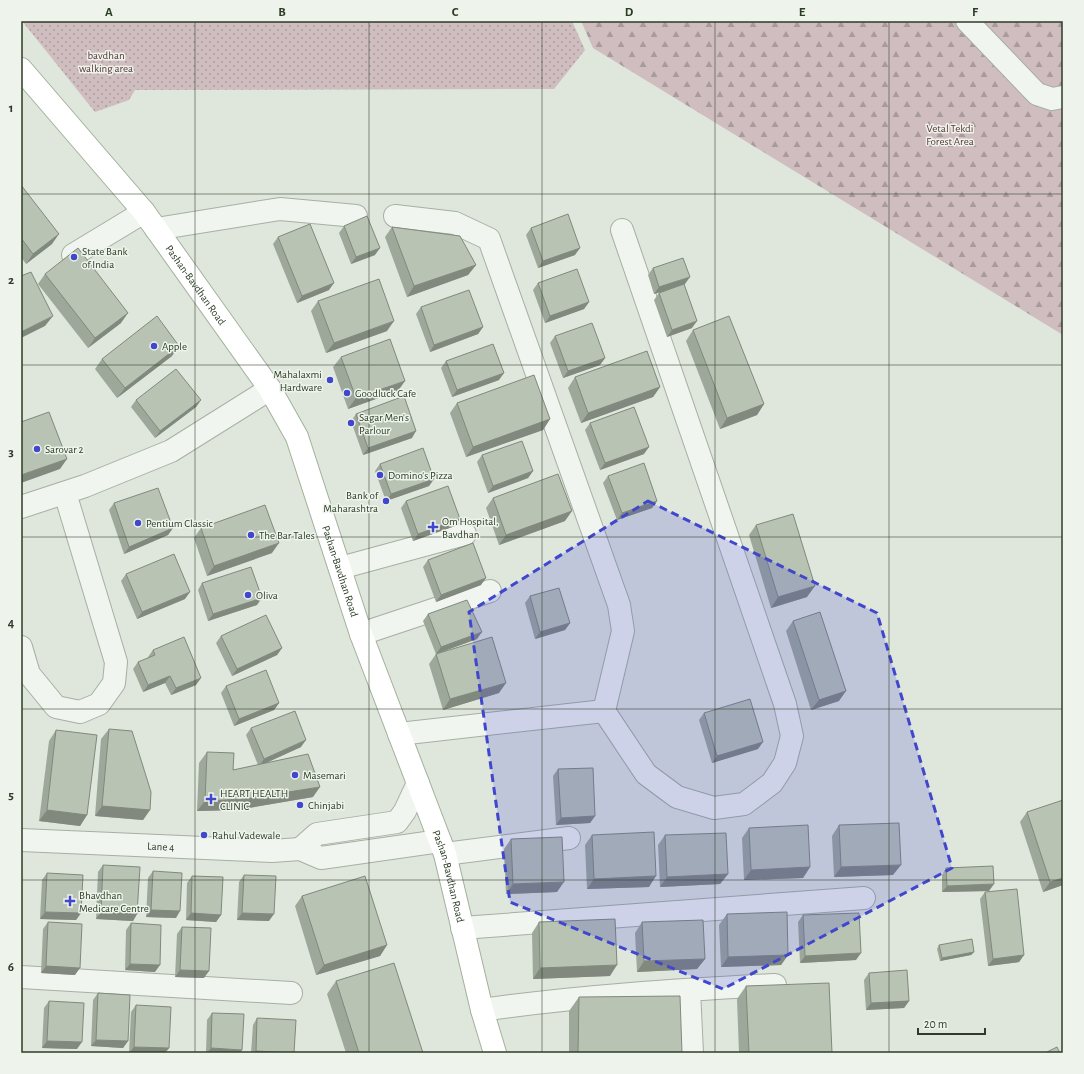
<svg xmlns="http://www.w3.org/2000/svg" width="1084" height="1074" font-family="'Alegreya Sans',sans-serif">
<style>
.forest{fill:url(#forest-firs)}
.park{fill:url(#park-dots)}
.lines{fill:none;stroke-linecap:round;stroke-linejoin:round}
.minor-casing{stroke:#a6b0a2;stroke-width:24}
.major-casing{stroke:#a2b29b;stroke-width:24}
.minor{stroke:#f0f5ef;stroke-width:22}
.major{stroke:#fff;stroke-width:22}
.wall{fill:#9ea89a}
.shaded-wall{fill:#81887d}
.building{fill:#b8c3b3;stroke:#81887d}
.marked{fill:#4047cd;fill-opacity:0.2;stroke:#4047cd;stroke-width:3;stroke-dasharray:8 5;stroke-linejoin:round}
.grid{fill:none;stroke:#2c3c26;stroke-width:1;stroke-opacity:0.55}
.poi-dot{fill:#4047cd;stroke:#eef4eb;stroke-width:1.5}
.labels{text-anchor:middle;stroke-width:3;stroke-linejoin:round;paint-order:stroke}
.park-label{font-size:11px;fill:#583337;stroke:#eef4eb}
.poi-label{font-size:11px;fill:#2c3c26;stroke:#eef4eb;text-anchor:start}
.street-label{font-size:11px;fill:#2c3c26;stroke:#eef4eb}
.neatline{fill:none;stroke:#2c3c26;stroke-width:1.5}
.grid-label{font-size:13px;text-anchor:middle;font-weight:bold;fill:#2c3c26}
</style>
<defs>
<pattern id="forest-firs" width="22" height="20" patternUnits="userSpaceOnUse"><rect width="22" height="20" fill="#d0bdc0"/><path d="M5 1l3.5 6h-7zM16 11l3.5 6h-7z" fill="#a99b9c"/></pattern>
<pattern id="park-dots" width="8" height="8" patternUnits="userSpaceOnUse"><rect width="8" height="8" fill="#d0bdc0"/><path d="M2 2h.1M6 6h.1" fill="none" stroke="#a99b9c" stroke-width="1.8" stroke-linecap="round"/></pattern>
</defs>
<rect width="100%" height="100%" fill="#dfe6dc"/>
<path class="forest" d="M581 21H1063V335L593 48Z"/>
<path class="park" d="M22 21H572L585 50 554 89 135 90 129 100 95 112Z"/>
<g class="lines">
<g class="minor-casing">
<g id="minor">
<path d="M967 21 1037 94 1052 99 1063 97"/>
<path d="M395 216 455 223 489 239 619 605 623 631 604 711 646 774 677 797 714 808 744 804 772 783 785 763 792 736 785 704 622 230"/>
<path d="M156 229 280 209 356 216"/>
<path d="M73 255 144 212"/>
<path d="M21 507 85 486 171 451 270 389"/>
<path d="M340 568 465 534"/>
<path d="M361 634 490 591"/>
<path d="M21 647 29 674 56 707 80 712 99 704 114 683 116 662 65 493"/>
<path d="M399 734 604 711"/>
<path id="s1" d="M21 840 272 851 300 849 321 858 440 841"/>
<path d="M300 849 317 834 397 822 405 811 418 783"/>
<path d="M445 854 569 838"/>
<path d="M462 928 864 898"/>
<path d="M21 977 291 993"/>
<path d="M689 990 692 1053"/>
<path d="M482 1010C579 996 677 990 775 985"/>
</g>
</g>
<g class="major-casing">
<g id="major">
<path id="s2" d="M21 69 144 212 270 389 297 437 361 634 445 854 482 1010 495 1053"/>
</g>
</g>
<use href="#minor" class="minor"/>
<use href="#major" class="major"/>
</g>
<path class="wall" d="M21 185 52 244 26 264 21 257Z
M344 226 375 255 351 264 339 233Z
M392 227 476 265 468 275 407 297 385 237Z
M531 228 575 255 538 268 526 235Z
M278 237 329 290 297 303 273 244Z
M653 268 685 284H684L692 328 667 337 654 300 659 293 661 292 654 294 648 275Z
M45 274 121 323 88 348 38 284Z
M538 283 589 302 584 309 545 323 533 290Z
M318 301 387 331 326 353 311 311Z
M421 307 483 327 478 334 430 352 416 314Z
M693 330 764 404 757 415 720 429 686 341Z
M555 336 605 358 600 365 563 378 550 343Z
M172 356 117 398 95 369 102 359Z
M341 357 398 391 348 409 333 367Z
M446 361 499 380 452 397 441 368Z
M575 377 660 387 653 397 581 423 568 388Z
M136 400H201L196 407 155 438 131 407Z
M457 403 550 419 543 430 466 457 450 413Z
M356 414 412 438 363 455 351 421Z
M590 423 644 454 600 470 585 430Z
M482 455 533 471 528 478 488 493 477 462Z
M380 464 434 479 429 486 386 501 375 471Z
M608 476 657 501 652 508 617 520 603 483Z
M493 498 565 521 499 545 486 508Z
M406 501 460 519 455 526 413 541 401 508Z
M114 503 173 528 168 535 124 554 109 510Z
M756 525 807 597 771 608 749 535Z
M201 528 272 553 207 576 194 538Z
M428 560 481 585 436 602 423 567Z
M126 574 185 599 137 619 121 581Z
M202 583 257 605 208 621 198 590Z
M530 596 570 623 565 630 535 639 525 603Z
M428 614 477 639 436 654 423 621Z
M793 621 839 701 811 710 786 631Z
M221 636 282 648 277 655 232 676 216 643Z
M153 650 196 685 171 695 165 683 143 692 133 669 138 662 148 658V657Z
M436 654 499 693 443 710 429 664Z
M226 686 279 703 274 710 234 726 221 693Z
M704 713 758 749 712 763 699 720Z
M251 728 301 747 264 764 313 797 237 810 197 811 199 763 207 752 233 770 258 765 246 735Z
M109 729 150 810 143 820 95 816 101 739Z
M56 730 87 815 80 826 39 821 49 741Z
M558 769 595 816 590 823 556 825 553 776Z
M1027 812 1063 885 1043 892 1020 822Z
M839 825 893 875 834 877 832 836Z
M749 828 810 867 803 878 744 880 742 838Z
M592 835 649 887 587 889 585 845Z
M665 835 728 874 720 884 660 887 658 845Z
M511 839 557 892 506 894 504 849Z
M103 865 137 914 133 921 96 919 98 872Z
M946 868 989 891 942 892V875Z
M153 871 176 918 146 917 148 878Z
M47 873 81 913 76 920 40 919 42 880Z
M244 875 269 921 237 920 239 882Z
M192 876 221 915 216 922 186 920 187 883Z
M985 892 1024 955 1019 962 988 966 980 899Z
M302 896 387 945 380 956 316 975 295 906Z
M727 914 788 955 781 965 721 967 719 925Z
M803 915 856 960 800 963 798 922Z
M48 922 75 975 41 973 43 929Z
M539 922 610 976 533 979 532 933Z
M642 922 705 959 697 969 637 972 635 933Z
M131 923 155 972 125 970 126 930Z
M182 927 204 978 175 977 177 934Z
M939 945 974 952 971 955 940 961 937 949Z
M869 973 909 1001 904 1008 866 1010 864 980Z
M336 981 423 1053H346L327 994Z
M746 986 832 1053H739L737 999Z
M98 993 128 1041 123 1048 91 1046 93 1000Z
M579 997 682 1053H569V1011Z
M49 1001 77 1049 42 1048 44 1008Z
M136 1005 169 1048 165 1053H129L131 1012Z
M212 1013 242 1050 240 1053H206L207 1020Z
M257 1018 294 1053H251L253 1025Z"/>
<path class="shaded-wall" d="M59 234 52 244 26 264 33 254Z
M380 248 375 255 351 264 356 257Z
M580 248 575 255 538 268 543 261Z
M476 265 468 275 407 297 414 286Z
M690 277 685 284 654 294 659 287Z
M334 283 329 290 297 303 302 296Z
M589 302 584 309 545 323 550 316Z
M128 313 121 323 88 348 95 338Z
M53 316 45 326 21 338V332Z
M394 321 387 331 326 353 334 343Z
M697 321 692 328 667 337 672 330Z
M483 327 478 334 430 352 434 345Z
M179 346 172 356 117 398 125 388Z
M605 358 600 365 563 378 568 371Z
M504 373 499 380 452 397 457 390Z
M405 381 398 391 348 409 356 398Z
M660 387 653 397 581 423 588 413Z
M201 400 196 407 155 438 160 431Z
M764 404 757 415 720 429 727 418Z
M550 419 543 430 466 457 473 447Z
M416 431 412 438 363 455 368 448Z
M649 447 644 454 600 470 605 463Z
M67 459 60 469 21 483V475Z
M533 471 528 478 488 493 493 486Z
M434 479 429 486 386 501 391 494Z
M657 501 652 508 617 520 622 513Z
M572 511 565 521 499 545 506 535Z
M460 519 455 526 413 541 418 534Z
M173 528 168 535 124 554 129 547Z
M279 543 272 553 207 576 214 566Z
M486 578 481 585 436 602 441 595Z
M815 586 807 597 771 608 778 597Z
M190 592 185 599 137 619 142 612Z
M262 598 257 605 208 621 213 614Z
M570 623 565 630 535 639 540 632Z
M482 632 477 639 436 654 441 647Z
M282 648 277 655 232 676 237 669Z
M170 676 165 683 143 692 148 685Z
M201 678 196 685 171 695 176 688Z
M506 683 499 693 443 710 450 699Z
M846 691 839 701 811 710 819 700Z
M279 703 274 710 234 726 239 719Z
M306 740 301 747 259 766 264 759Z
M763 742 758 749 712 763 717 756Z
M320 787 313 797 237 810 197 811 205 801Z
M102 806 150 810 143 820 95 816Z
M47 810 87 815 80 826 39 821Z
M595 816 590 823 556 825 561 818Z
M901 865 893 875 834 877 841 867Z
M810 867 803 878 744 880 751 870Z
M728 874 720 884 660 887 667 877Z
M656 876 649 887 587 889 594 879Z
M1063 878V885L1043 892 1050 882Z
M564 882 557 892 506 894 513 884Z
M994 884 989 891 942 892 947 886Z
M151 910 180 911 176 918 146 917Z
M45 912 81 913 76 920 40 919Z
M101 912 137 914 133 921 96 919Z
M191 913 221 915 216 922 186 920Z
M242 913 274 914 269 921 237 920Z
M387 945 380 956 316 975 324 965Z
M974 952 971 955 940 961 942 958Z
M861 953 856 960 800 963 805 956Z
M788 955 781 965 721 967 728 957Z
M1024 955 1019 962 988 966 993 959Z
M705 959 697 969 637 972 644 961Z
M130 964 160 965 155 972 125 970Z
M617 965 610 976 533 979 540 968Z
M46 966 80 968 75 975 41 973Z
M180 970 209 971 204 978 175 977Z
M909 1001 904 1008 866 1010 871 1003Z
M96 1040 128 1041 123 1048 91 1046Z
M47 1041 82 1042 77 1049 42 1048Z
M134 1047 169 1048 165 1053H129Z
M211 1048 242 1050 240 1053H207Z
M256 1051 294 1053H255Z"/>
<path class="building" d="M21 185 59 234 33 254 21 238Z
M568 214 580 248 543 261 531 228Z
M367 216 380 248 356 257 344 226Z
M310 224 334 283 302 296 278 237Z
M392 227 460 236 476 265 414 286Z
M78 248 128 313 95 338 45 274Z
M683 258 690 277 659 287 653 268Z
M577 269 589 302 550 316 538 283Z
M31 272 53 316 21 332V276Z
M379 279 394 321 334 343 318 301Z
M684 284 697 321 672 330 659 293Z
M469 290 483 327 434 345 421 307Z
M157 316 179 346 125 388 102 359Z
M729 316 764 404 727 418 693 330Z
M592 323 605 358 568 371 555 336Z
M390 339 405 381 356 398 341 357Z
M493 344 504 373 457 390 446 361Z
M647 351 660 387 588 413 575 377Z
M176 369 201 400 160 431 136 400Z
M534 375 550 419 473 447 457 403Z
M404 396 416 431 368 448 356 414Z
M634 407 649 447 605 463 590 423Z
M49 412 67 459 21 475V422Z
M522 441 533 471 493 486 482 455Z
M423 448 434 479 391 494 380 464Z
M644 463 657 501 622 513 608 476Z
M558 474 572 511 506 535 493 498Z
M448 486 460 519 418 534 406 501Z
M158 488 173 528 129 547 114 503Z
M265 505 279 543 214 566 201 528Z
M793 514 815 586 778 597 756 525Z
M473 543 486 578 441 595 428 560Z
M174 554 190 592 142 612 126 574Z
M251 567 262 598 213 614 202 583Z
M559 588 570 623 540 632 530 596Z
M467 600 482 632 441 647 428 614Z
M820 612 846 691 819 700 793 621Z
M266 615 282 648 237 669 221 636Z
M184 637 201 678 176 688 170 676 148 685 138 662 155 655 153 650Z
M492 637 506 683 450 699 436 654Z
M266 670 279 703 239 719 226 686Z
M750 699 763 742 717 756 704 713Z
M295 711 306 740 264 759 251 728Z
M109 729 132 731 151 792 150 810 102 806Z
M56 730 97 735 87 815 47 810Z
M207 752 234 753 233 770 308 754 320 787 244 799 205 801Z
M593 768 595 816 561 818 558 769Z
M1063 800V878L1050 882 1027 812Z
M899 823 901 865 841 867 839 825Z
M808 825 810 867 751 870 749 828Z
M654 832 656 876 594 879 592 835Z
M726 833 728 874 667 877 665 835Z
M562 837 564 882 513 884 511 839Z
M103 865 140 867 137 914 101 912Z
M993 866 994 884 947 886 946 868Z
M153 871 182 873 180 911 151 910Z
M47 873 83 875 81 913 45 912Z
M244 875 276 876 274 914 242 913Z
M192 876 223 877 221 915 191 913Z
M365 876 387 945 324 965 302 896Z
M1017 889 1024 955 993 959 985 892Z
M787 912 788 955 728 957 727 914Z
M859 913 861 953 805 956 803 915Z
M615 919 617 965 540 968 539 922Z
M703 920 705 959 644 961 642 922Z
M48 922 82 924 80 968 46 966Z
M131 923 161 925 160 965 130 964Z
M182 927 211 928 209 971 180 970Z
M972 939 974 952 942 958 939 945Z
M394 963 423 1053H359L336 981Z
M907 970 909 1001 871 1003 869 973Z
M829 983 832 1053H749L746 986Z
M98 993 130 995 128 1041 96 1040Z
M680 996 682 1053H578L579 997Z
M49 1001 84 1003 82 1042 47 1041Z
M136 1005 171 1007 169 1048 134 1047Z
M212 1013 244 1014 242 1050 211 1048Z
M257 1018 296 1020 294 1053 256 1051Z
M1057 1047 1060 1053H1045Z"/>
<path class="marked" d="M648 501 877 613 952 868 723 989 510 902 469 612Z"/>
<path class="grid" d="M195 21V1053M369 21V1053M542 21V1053M715 21V1053M889 21V1053M21 194H1063M21 365H1063M21 537H1063M21 709H1063M21 880H1063"/>
<g class="poi-dot">
<circle cx="74" cy="257" r="4"/>
<circle cx="154" cy="346" r="4"/>
<circle cx="330" cy="380" r="4"/>
<circle cx="347" cy="393" r="4"/>
<circle cx="351" cy="423" r="4"/>
<circle cx="37" cy="449" r="4"/>
<circle cx="380" cy="475" r="4"/>
<circle cx="386" cy="501" r="4"/>
<circle cx="138" cy="523" r="4"/>
<path d="M431 521h4v4h4v4h-4v4h-4v-4h-4v-4h4z"/>
<circle cx="251" cy="535" r="4"/>
<circle cx="248" cy="595" r="4"/>
<circle cx="295" cy="775" r="4"/>
<path d="M209 793h4v4h4v4h-4v4h-4v-4h-4v-4h4z"/>
<circle cx="300" cy="805" r="4"/>
<circle cx="204" cy="835" r="4"/>
<path d="M68 895h4v4h4v4h-4v4h-4v-4h-4v-4h4z"/>
</g>
<g class="labels">
<g class="park-label">
<text x="106" y="59">bavdhan<tspan x="106" dy="13">walking area</tspan></text>
<text x="950" y="132">Vetal Tekdi<tspan x="950" dy="13">Forest Area</tspan></text>
</g>
<g class="poi-label">
<text x="82" y="255">State Bank<tspan x="82" dy="13">of India</tspan></text>
<text x="162" y="350">Apple</text>
<text x="322" y="378" text-anchor="end">Mahalaxmi<tspan x="322" dy="13">Hardware</tspan></text>
<text x="355" y="397">Goodluck Cafe</text>
<text x="359" y="421">Sagar Men's<tspan x="359" dy="13">Parlour</tspan></text>
<text x="45" y="453">Sarovar 2</text>
<text x="388" y="479">Domino's Pizza</text>
<text x="378" y="499" text-anchor="end">Bank of<tspan x="378" dy="13">Maharashtra</tspan></text>
<text x="442" y="525">Om Hospital,<tspan x="442" dy="13">Bavdhan</tspan></text>
<text x="146" y="527">Pentium Classic</text>
<text x="259" y="539">The Bar Tales</text>
<text x="256" y="599">Oliva</text>
<text x="303" y="779">Masemari</text>
<text x="220" y="797">HEART HEALTH<tspan x="220" dy="13">CLINIC</tspan></text>
<text x="308" y="809">Chinjabi</text>
<text x="212" y="839">Rahul Vadewale</text>
<text x="79" y="899">Bhavdhan<tspan x="79" dy="13">Medicare Centre</tspan></text>
</g>
<g class="street-label">
<text dy="4" stroke="none"><textPath href="#s2" startOffset="278">Pashan-Bavdhan Road</textPath></text>
<text dy="4" stroke="none"><textPath href="#s2" startOffset="602">Pashan-Bavdhan Road</textPath></text>
<text dy="4" stroke="none"><textPath href="#s1" startOffset="140">Lane 4</textPath></text>
<text dy="4" stroke="none"><textPath href="#s2" startOffset="926">Pashan-Bavdhan Road</textPath></text>
</g>
</g>
<rect width="1084" height="1074" fill="none" stroke="#eef4eb" stroke-width="44"/>
<path d="M918 1028v6h67v-6" fill="none" stroke="#2c3c26" stroke-width="2"/>
<text x="924" y="1028" font-size="12" fill="#2c3c26" stroke="#eef4eb" stroke-width="3" paint-order="stroke">20 m</text>
<rect x="22" y="22" width="1040" height="1030" class="neatline"/>
<g class="grid-label">
<text x="109" y="16">A</text>
<text x="282" y="16">B</text>
<text x="455" y="16">C</text>
<text x="629" y="16">D</text>
<text x="802" y="16">E</text>
<text x="975" y="16">F</text>
<text x="11" y="112">1</text>
<text x="11" y="284">2</text>
<text x="11" y="456">3</text>
<text x="11" y="627">4</text>
<text x="11" y="799">5</text>
<text x="11" y="971">6</text>
</g>
</svg>
